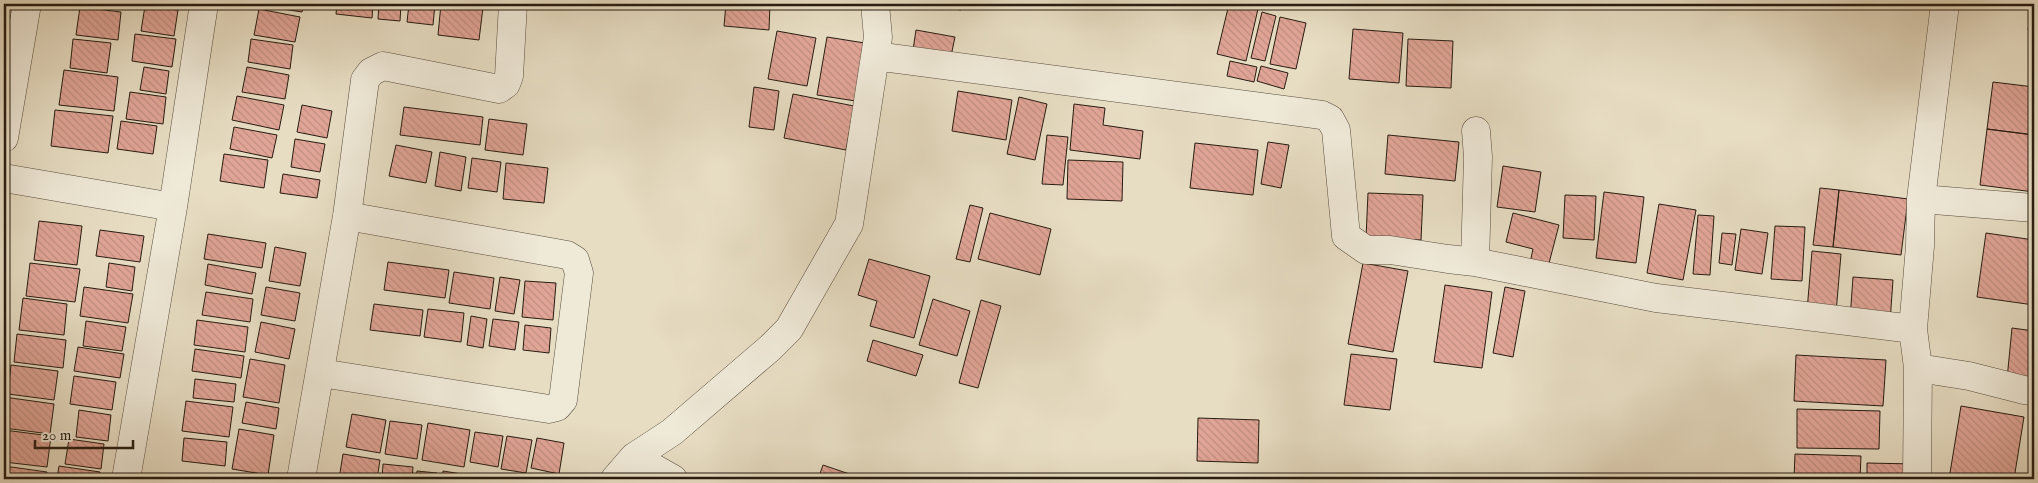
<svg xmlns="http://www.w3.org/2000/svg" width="2038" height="483" font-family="'IM FELL English',serif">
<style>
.building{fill:url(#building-back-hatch);stroke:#271c10}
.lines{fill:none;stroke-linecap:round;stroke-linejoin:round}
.minor-casing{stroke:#574c3d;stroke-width:29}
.minor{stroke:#efe9d8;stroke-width:28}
</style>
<defs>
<pattern id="building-back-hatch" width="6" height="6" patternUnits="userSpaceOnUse" patternTransform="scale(1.25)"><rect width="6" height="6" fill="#e1a597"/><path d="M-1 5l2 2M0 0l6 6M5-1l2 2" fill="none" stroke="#c18d81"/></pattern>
</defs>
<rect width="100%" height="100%" fill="#e7ddc3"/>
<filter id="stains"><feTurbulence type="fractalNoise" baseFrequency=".004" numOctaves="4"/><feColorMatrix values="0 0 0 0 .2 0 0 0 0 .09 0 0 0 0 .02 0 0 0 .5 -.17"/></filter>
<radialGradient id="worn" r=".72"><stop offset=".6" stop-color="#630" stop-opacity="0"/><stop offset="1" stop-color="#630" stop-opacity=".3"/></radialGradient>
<path class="building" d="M93 4H125L124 7Z
M157 4H183L182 7Z
M251 4H304L302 12Z
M337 4H373L372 18 336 14Z
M379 4H401L400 21 378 19Z
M409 4H435L433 25 407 22Z
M441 4 483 7 479 40 438 35Z
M726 4H770L769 30 724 26Z
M943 4H962L961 10 942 7Z
M1229 4 1258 9 1246 61 1217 54Z
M2032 4H2034V31L2028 30Z
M145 6 178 10 174 36 141 31Z
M80 7 121 12 118 40 76 35Z
M259 9 300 17 295 42 254 35Z
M1262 12 1276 16 1265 61 1251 58Z
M1280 17 1306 23 1296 69 1270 64Z
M1353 29 1403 33 1399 83 1349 79Z
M916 30 955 37 951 56 913 50Z
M777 31 816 38 807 86 768 79Z
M135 34 176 39 172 67 132 61Z
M827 37 871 44 862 102 817 95Z
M73 39 111 43 107 73 70 68Z
M251 39 293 45 290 69 248 62Z
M1408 39 1453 41 1451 88 1406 86Z
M1230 61 1257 67 1254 82 1227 76Z
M1261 66 1288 73 1284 89 1257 81Z
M144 67 169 71 166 94 140 90Z
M247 67 289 75 285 99 242 92Z
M64 70 118 77 114 111 59 105Z
M1993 82 2034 87V135L1987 129Z
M754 87 779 91 774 130 749 127Z
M958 91 1012 100 1006 140 952 131Z
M130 92 166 97 163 124 126 119Z
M793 94 854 106 846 150 784 138Z
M237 96 284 105 279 130 232 120Z
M1019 97 1047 104 1035 160 1007 154Z
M1074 104 1105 108 1103 125 1143 131 1140 159 1070 150Z
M302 105 332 111 327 138 297 132Z
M404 107 483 117 480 145 400 135Z
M55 110 113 116 108 153 51 146Z
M489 119 527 124 523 155 485 150Z
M121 121 157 126 153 154 117 149Z
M234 127 277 135 272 158 230 149Z
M1987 129 2034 135V192L1980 185Z
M1047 135 1068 137 1063 185 1042 184Z
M1388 135 1459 142 1455 181 1385 174Z
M295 139 325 144 320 172 291 167Z
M1268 142 1289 145 1281 188 1261 184Z
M1195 143 1258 150 1253 195 1190 188Z
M396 145 432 152 426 183 389 176Z
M440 152 466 157 461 191 435 186Z
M224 154 268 160 264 188 220 181Z
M472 158 501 162 497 192 468 188Z
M1068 160 1123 162 1122 201 1067 199Z
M506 163 548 168 544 203 503 199Z
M1503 166 1541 172 1535 212 1497 207Z
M283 174 320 180 317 198 280 193Z
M1820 188 1839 190 1833 247 1813 245Z
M1839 190 1908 199 1901 255 1833 247Z
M1604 192 1644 197 1636 263 1596 258Z
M1368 193 1423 195 1421 240 1366 238Z
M1565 195 1596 196 1594 240 1563 238Z
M1659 204 1696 210 1683 280 1647 273Z
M970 205 983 208 970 262 956 259Z
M990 213 1051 229 1040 275 978 259Z
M1513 213 1559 225 1548 267 1530 263 1533 249 1506 242Z
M1698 215 1714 216 1710 275 1693 274Z
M39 221 82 226 77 265 34 260Z
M1775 226 1805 227 1802 281 1771 279Z
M1741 229 1768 233 1762 274 1735 270Z
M100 230 144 236 140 262 96 256Z
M1722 233 1736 234 1732 265 1719 263Z
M1986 233 2034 240V305L1977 297Z
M208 234 266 243 262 268 204 259Z
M275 247 306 253 300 286 269 281Z
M1812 251 1841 254 1836 313 1807 311Z
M869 259 930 276 914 338 870 326 877 301 858 295Z
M388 262 449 270 445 298 384 290Z
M30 263 80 269 75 302 26 296Z
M109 263 135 267 132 291 106 287Z
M1363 263 1408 271 1393 352 1348 344Z
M208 264 256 273 252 294 205 285Z
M454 272 494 278 490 309 449 303Z
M500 277 520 280 514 314 495 311Z
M1853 277 1893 280 1890 322 1850 319Z
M525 281 556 283 553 320 522 317Z
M1445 285 1492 292 1482 368 1434 362Z
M84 287 133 294 128 323 80 316Z
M266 287 300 293 295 321 261 315Z
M1505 287 1525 291 1513 357 1493 353Z
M206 292 253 299 250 322 202 315Z
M23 298 67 304 64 335 19 330Z
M933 299 970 311 957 356 919 345Z
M981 300 1001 306 978 388 959 383Z
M374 304 423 310 420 336 370 330Z
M428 309 464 313 461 342 424 337Z
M471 316 487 319 483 348 467 345Z
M493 319 519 322 515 350 489 346Z
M197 320 248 327 245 352 194 345Z
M86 321 126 327 122 351 83 346Z
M261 322 295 329 289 359 255 352Z
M525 325 551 328 549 353 523 350Z
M2012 328 2034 331V381L2007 379Z
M17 334 66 340 63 368 14 362Z
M873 340 923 355 916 376 867 361Z
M78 347 124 354 120 378 74 371Z
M195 349 244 356 241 378 192 371Z
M1351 354 1397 359 1390 410 1344 405Z
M1796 355 1886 360 1883 406 1794 401Z
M250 359 285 365 279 403 243 397Z
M11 365 58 371 54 400 8 394Z
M74 376 116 382 112 410 70 404Z
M195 379 236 384 234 402 193 398Z
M4 397 54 404 50 434 4 428Z
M186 401 233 407 229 437 182 431Z
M246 402 279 408 276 429 242 423Z
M1961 406 2024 417 2014 479H1949Z
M1797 409 1880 411 1879 449 1797 448Z
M79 410 111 415 108 441 76 437Z
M352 414 386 420 380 453 346 447Z
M1198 418 1259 420 1258 463 1197 461Z
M390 421 422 425 417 459 385 454Z
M428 423 470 430 464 467 422 460Z
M239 429 274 435 268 475 232 469Z
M4 430 51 436 47 467 4 462Z
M475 432 503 436 498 467 470 462Z
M507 436 532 440 526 473 501 469Z
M184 438 227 442 225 466 182 461Z
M537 438 564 443 559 474 531 468Z
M69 439 104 444 101 469 65 464Z
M343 454 380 460 377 479H339Z
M1795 454 1861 456 1860 479H1794Z
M1867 463 1914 464V479H1867Z
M383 464 413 467 412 479H382Z
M823 465 864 479H818Z
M4 466 47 472 46 479H4Z
M59 466 100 472 99 479H57Z
M417 471 437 473 436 479H416Z
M443 471 468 475V479H442Z
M877 474 896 479H876Z
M1204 475 1276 478V479H1204Z
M476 477 497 479H476Z"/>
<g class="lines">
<g class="minor-casing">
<path id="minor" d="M875 56 1322 115 1330 119 1336 130 1346 236 1366 250H1390L1448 259 1475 262 1656 298 1913 329
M4 138 27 4
M4 178 173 207
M1921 199 2034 208
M1475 262 1478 157 1476 131
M1918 368 1969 376 2024 390 2034 391
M321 373 549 409 557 407 563 400 579 273 575 260 567 255 347 216
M634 457 673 479
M126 479 173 207 204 4
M301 479 347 216 365 80 371 72 383 66 499 89 506 84 509 76 513 4
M615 479 634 457 672 432 770 348 789 329 849 224 878 37 875 4
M1917 479 1918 368 1913 329 1920 246 1921 199 1945 4"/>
</g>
<use href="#minor" class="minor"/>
</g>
<rect width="2038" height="483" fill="none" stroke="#e7ddc3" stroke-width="20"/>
<rect x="5" y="5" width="2028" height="473" fill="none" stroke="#271c10" stroke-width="2.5"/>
<rect x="10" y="10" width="2018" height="463" fill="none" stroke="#271c10"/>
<path d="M35 440v8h98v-8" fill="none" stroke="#271c10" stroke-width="2.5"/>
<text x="42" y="440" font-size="15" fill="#271c10" stroke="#efe9d8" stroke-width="4" paint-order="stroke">20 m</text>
<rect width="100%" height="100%" filter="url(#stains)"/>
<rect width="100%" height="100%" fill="url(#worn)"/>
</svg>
